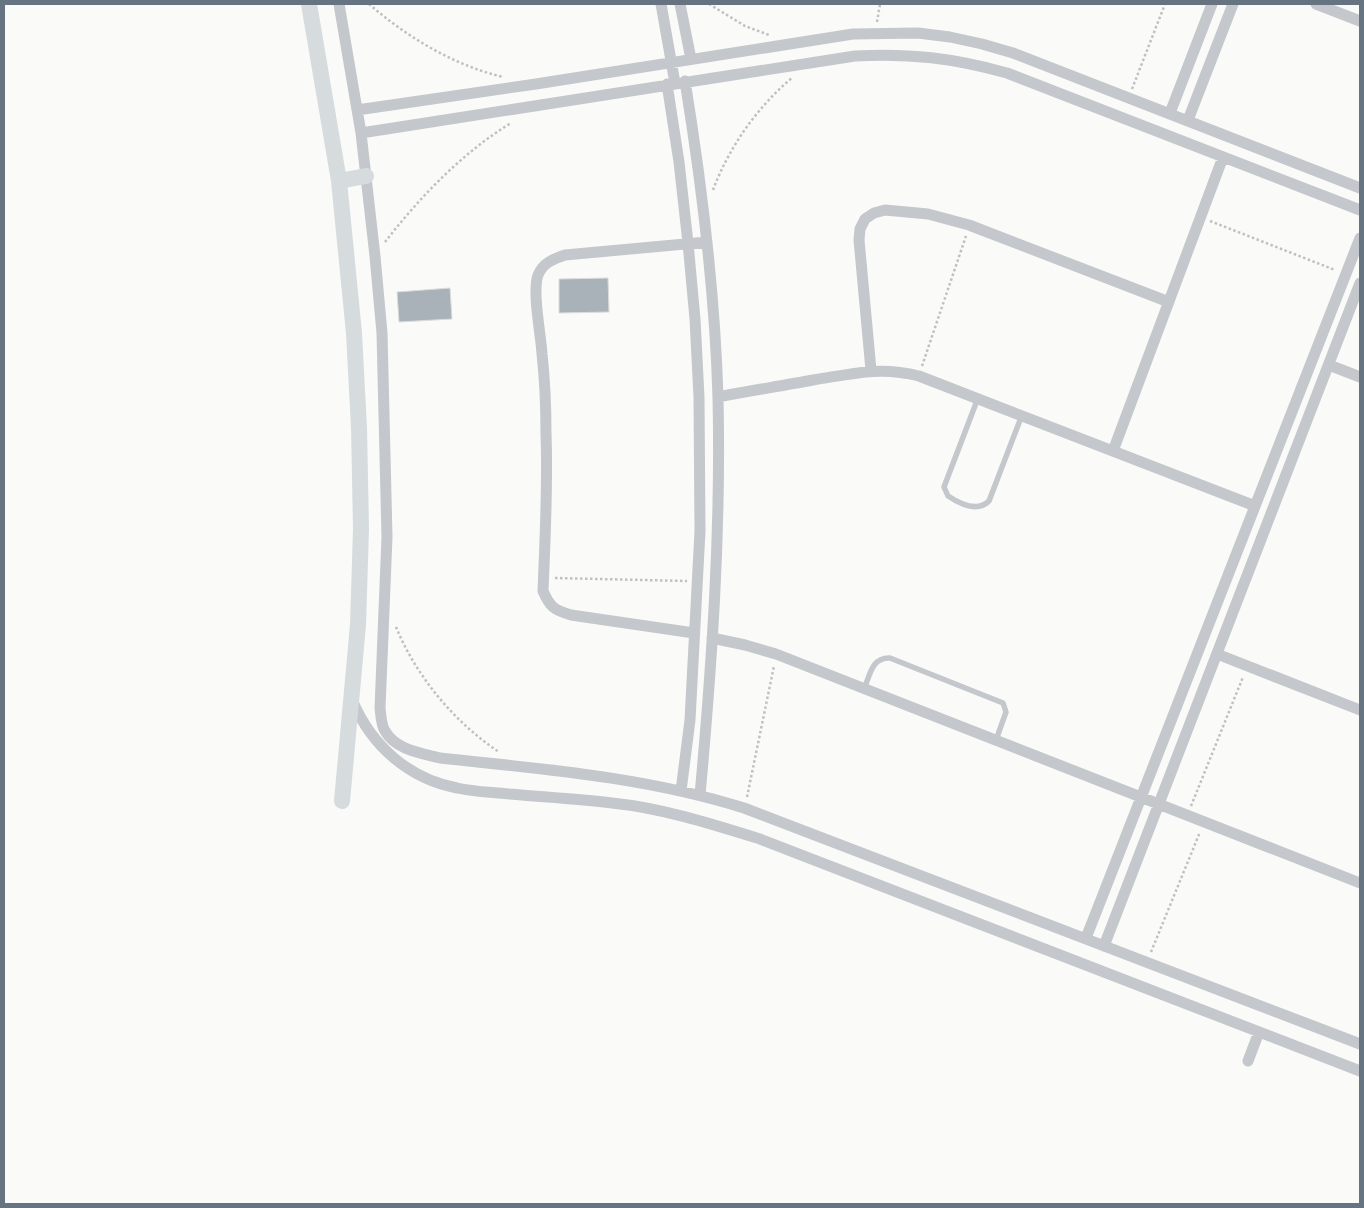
<svg xmlns="http://www.w3.org/2000/svg" width="1364" height="1208" font-family="Roboto,sans-serif">
<style>
.building{fill:#aab2b9;stroke:#dcdcda}
.lines{fill:none;stroke-linecap:round;stroke-linejoin:round}
.path{stroke:#bec0c3;stroke-width:2.5;stroke-dasharray:2.5 2.5;stroke-linecap:butt}
.lane{stroke:#c4c7cb;stroke-width:5.5}
.street{stroke:#c4c7cb;stroke-width:11}
.secondary{stroke:#d6dbde;stroke-width:16}
</style>
<rect width="100%" height="100%" fill="#fafaf8"/>
<path class="building" d="M608 278 609 312 559 313V279Z
M450 288 452 319 399 322 397 292Z"/>
<g class="lines">
<path class="path" d="M369 4C407 37 453 65 503 77
M709 4 745 26 769 35
M877 22 880 4
M1132 89 1165 4
M713 190C729 147 758 106 793 77
M1210 221 1335 270
M385 242C420 197 462 153 511 123
M922 366 966 236
M555 578 687 581
M396 627C416 676 455 723 499 752
M747 797 774 666
M1191 806 1243 677
M1151 952 1200 832"/>
<path class="lane" d="M978 398 944 487 948 496C960 504 977 513 989 501L1022 415
M864 689C870 675 872 657 890 658L1003 703 1006 712 996 740"/>
<path class="street" d="M339 4 361 133 375 256 382 333 387 537 380 708C381 715 381 725 385 731 396 750 421 753 440 758 543 769 646 777 744 808L1360 1044
M661 4 675 83
M680 4 691 59
M1316 4 1360 21
M685 81C702 186 715 292 718 398 721 531 712 663 700 795
M667 84 679 162 688 243 695 319 699 397 700 531 690 720 681 791
M357 110 536 84 853 34 918 33 950 37 982 44 1013 53 1360 188
M1170 113 1212 4
M1188 120 1233 4
M361 133 855 56C910 53 953 58 1007 73L1360 210
M1329 365 1360 377
M871 370 859 240 860 229 865 219 874 213 885 210 928 214 969 225 1169 302
M718 397C749 391 781 386 813 380 852 374 879 366 919 376L1255 506
M1113 451 1223 157
M694 633 571 615C554 610 550 607 543 591 545 539 548 486 546 434 546 408 545 381 542 354 541 335 532 292 538 275 543 263 553 259 565 255L707 242
M712 638 745 645 776 654 1360 883
M1217 654 1360 710
M353 702C372 746 409 779 457 788 474 792 492 792 510 794 544 797 578 799 612 803 662 808 712 824 760 839L1360 1071
M1086 938 1360 238
M1104 946 1360 283
M1248 1061 1259 1032"/>
<path class="secondary" d="M309 4 339 181 354 333 359 428 361 529 358 625 342 801
M339 181 366 176"/>
</g>
<rect width="1364" height="1208" fill="none" stroke="#667482" stroke-width="10"/>
</svg>
